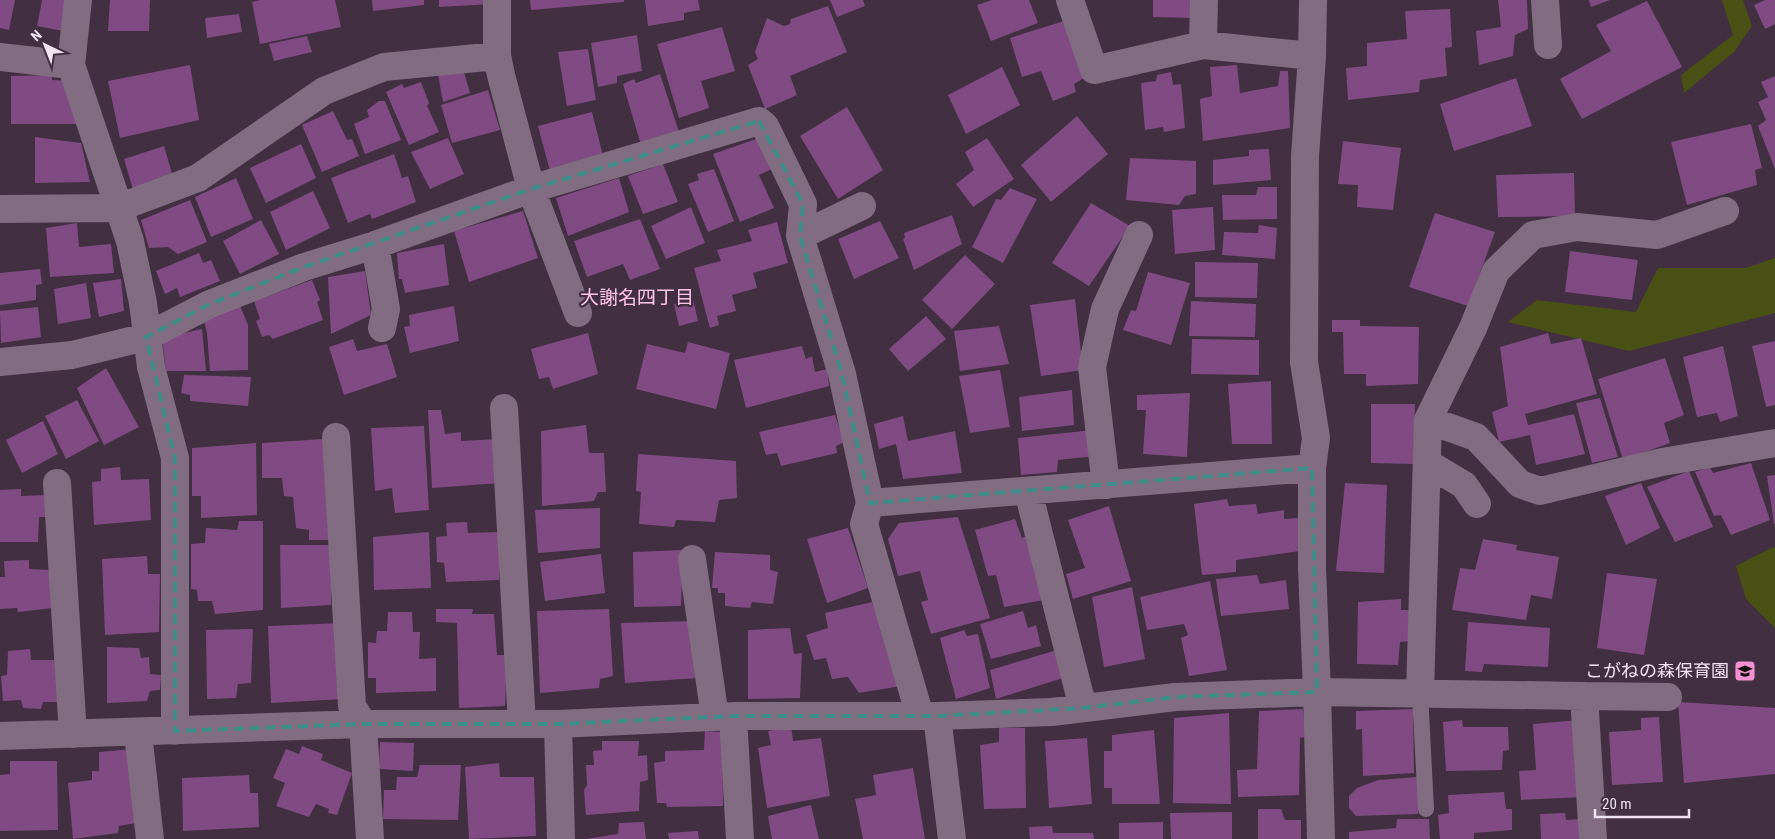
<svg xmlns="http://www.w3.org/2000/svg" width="1775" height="839" font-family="'Roboto Condensed','Noto Sans JP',sans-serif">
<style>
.green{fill:#4a5114}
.building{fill:#7f4b82}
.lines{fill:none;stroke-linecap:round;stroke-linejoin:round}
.lane{stroke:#816c81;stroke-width:16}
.street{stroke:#816c81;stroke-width:28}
.marked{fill:none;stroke:#3c8c88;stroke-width:4;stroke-dasharray:10 6;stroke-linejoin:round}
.labels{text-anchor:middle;stroke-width:4.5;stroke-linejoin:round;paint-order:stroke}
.poi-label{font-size:18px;fill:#f0e4f0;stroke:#422f42;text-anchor:end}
.neighbourhood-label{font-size:19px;fill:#fec4e7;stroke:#422f42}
</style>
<rect width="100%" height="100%" fill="#422f42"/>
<path class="green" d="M1722 0H1743L1752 26 1734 52 1684 93 1681 75 1733 35Z
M1775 258V313L1629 351 1508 322 1537 300 1636 312 1658 268H1746Z
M1773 547 1775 548V628L1746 599 1736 566Z"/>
<path class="building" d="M0 0H15L9 30 0 28Z
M42 0H70L63 31 37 26Z
M110 0H150L149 31H108Z
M261 0H335L341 27 260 44 252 2Z
M372 0H424V5L373 11Z
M439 0H491V4L439 7Z
M530 0H624V2L531 10Z
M645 0H698L700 10 684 13V20L648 26Z
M830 0H863L865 6 837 17Z
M992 0H1029L1038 23 991 41 977 5Z
M1153 0H1196V18L1153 17Z
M1498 0H1527L1528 29 1515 35 1513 56 1479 65 1476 31 1501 27Z
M1589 0H1610L1591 7Z
M1765 0H1775V24L1765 29 1754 5Z
M1647 1 1682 67 1582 119 1560 79 1611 51 1596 25Z
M828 6 847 52 790 76 797 95 765 109 748 65 758 59 755 52 767 18 784 26 790 24 791 19Z
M1450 9 1452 47 1445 48 1447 76 1420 80 1419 92 1348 100 1346 68 1367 66V43L1407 39 1405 11Z
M239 14 242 32 207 38 205 18Z
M1064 21 1084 78 1074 84 1076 92 1053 101 1041 71 1022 77 1010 38Z
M722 27 735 71 701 81 709 108 679 118 657 44Z
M637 35 642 71 617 76V83L598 87 591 43Z
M307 36 312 52 274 61 269 44Z
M588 49 596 100 567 106 558 52Z
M190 65 199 120 120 138 108 81Z
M1237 65 1240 93 1278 86 1280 71H1288L1290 128 1203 141 1200 99 1212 96 1210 67Z
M1002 67 1020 105 966 134 948 95Z
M464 72 470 93 443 102 438 75Z
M1171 72 1173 85 1181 84 1185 128 1164 132 1163 127 1145 130 1141 83 1156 81 1157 75Z
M660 74 679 132 641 145 623 84 634 79 636 83Z
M52 75V80L73 81 80 124H11V76Z
M1775 76V169L1758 126 1766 120 1758 102 1768 97 1761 82Z
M1516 78 1532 126 1454 151 1440 104Z
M421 82 429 103 427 106 439 132 409 145 386 92 402 84 404 88Z
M488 90 500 130 452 143 441 105Z
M379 101H385L401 140 365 154 354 124 369 117 367 110Z
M847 107 883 170 838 199 800 136Z
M333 111 347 140 352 139 359 156 322 172 302 125Z
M592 112 603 156 550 171 538 126Z
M1077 116 1108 154 1051 202 1021 165Z
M1751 124 1762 168 1755 170 1757 185 1687 205 1671 142Z
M35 137 81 143 90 182 35 183Z
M448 138 464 174 430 189 411 152Z
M759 138 772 169 759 175 774 208 740 222 713 154Z
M987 138 1014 179 973 207 956 184 974 170 965 152Z
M1343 141 1401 148 1393 210 1357 207 1358 185 1338 184Z
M301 144 316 178 266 203 250 168Z
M164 146 173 177 134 193 124 159Z
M1269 149 1271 180 1213 185V160L1249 156V150Z
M394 154 402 178 408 176 416 202 372 219 370 214 348 223 331 178Z
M1130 158 1196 161V194L1185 196 1179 205 1126 200Z
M663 164 678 202 643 214 628 176Z
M714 169 734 221 708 232 688 184 699 180 697 174Z
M1574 173 1575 216 1498 217 1496 175Z
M236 178 253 219 211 237 195 197Z
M619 178 629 212 568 236 556 198Z
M1258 187H1277V219L1223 220 1222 195H1256Z
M1010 188 1037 199 1003 263 972 247 996 199 1001 200Z
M313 191 330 228 286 250 270 212Z
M190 200 207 242 178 254 168 247 149 248 141 220Z
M1091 203 1130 226 1089 286 1052 263Z
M691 207 705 243 666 259 651 226Z
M1213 207 1215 250 1175 254 1172 210Z
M523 211 538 258 469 282 454 231Z
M1435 213 1495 232 1468 306 1409 287Z
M952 215 962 244 914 270 903 239 905 238 904 233Z
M640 219 660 269 630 280 623 264 587 277 574 241Z
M261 220 279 254 240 274 223 241Z
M880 221 899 258 854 279 838 239Z
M777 222 788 263 753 273 757 288 732 295 736 311 717 316 719 325 710 328 694 268 721 261 717 250 752 241 748 230Z
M77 223 79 247 111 244 114 273 50 277 46 228Z
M1259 225 1277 228 1275 259 1222 255 1224 232 1258 233Z
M444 244 449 285 405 293 402 279H399L397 253Z
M1570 251 1638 260 1632 300 1565 292Z
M199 253 203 263 211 260 220 281 180 297 177 288 165 294 156 271Z
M965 255 995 284 952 329 922 300Z
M1195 262 1258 263 1257 298 1195 297Z
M40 269 42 284 36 285V300L0 305V273Z
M365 271 371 315 331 334 328 277Z
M1148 272 1190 283 1171 345 1123 330 1131 310 1136 311Z
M121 279 124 311 99 317 93 283Z
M312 280 320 300 317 302 323 320 273 339 269 335 262 337 256 321 260 319 254 301Z
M86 283 91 318 58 324 54 289Z
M693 299 698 321 679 326 674 304Z
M1075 299 1083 370 1041 376 1030 305Z
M1191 301 1256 304 1255 337 1189 336Z
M239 303 248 325V370L210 371 207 333 203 317Z
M454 306 459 341 410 353 404 327 410 326 409 315Z
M38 307 41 337 1 343 0 311Z
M926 316 946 339 908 371 889 349Z
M1332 320H1360V326L1419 327 1418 384 1366 386V374H1344L1343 332H1332Z
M999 326 1009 364 960 371 954 331Z
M202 329 206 371H166L162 338Z
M588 333 598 374 553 389 549 377 539 379 531 349Z
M1548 333 1551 344 1581 338 1597 394 1525 414 1528 425 1574 414 1585 454 1536 465 1530 435 1499 442 1492 412 1508 406 1500 347Z
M353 339 357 351 387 344 397 377 344 395 329 347Z
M1192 339 1259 340V375L1191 374Z
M1775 341V405L1766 407 1752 346Z
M688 342 730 353 716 409 636 389 647 344 685 353Z
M802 346 806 359 812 356 815 372 827 369 829 386 746 408 734 360Z
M1723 346 1738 416 1720 422 1717 413 1697 417 1683 357Z
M1665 358 1684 415 1664 423 1670 443 1623 460 1598 379Z
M106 368 139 427 104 445 77 388Z
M1000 370 1010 427 970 433 959 376Z
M184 375 251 377 248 406 190 401V395L181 393Z
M1271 381 1272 444H1232L1228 384Z
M1072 390 1074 425 1022 431 1019 397Z
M1190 393 1187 457 1143 454 1146 410H1137V395Z
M1600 398 1618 457 1592 463 1576 403Z
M77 400 99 441 66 459 45 416Z
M1371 404H1415L1413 464 1371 463Z
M428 410H441L445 434 461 432V441L499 439 500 483 432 488Z
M835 415 844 442 836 446 837 453 781 466 777 453 766 455 759 432Z
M903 416 908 441 955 431 962 473 903 479 896 444 879 449 874 424Z
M43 421 58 454 22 473 6 440Z
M586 425 589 453H604L606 492H598L594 501 542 506 541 431Z
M424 426 429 510 395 513 392 488 375 491 371 428Z
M1093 430 1095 456 1058 460 1057 472 1021 475 1018 438Z
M323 439 328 528 334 527 335 540H309V530L296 528 293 497 284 496 282 478H262V443Z
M256 443 257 515 201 518V496H192V448Z
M638 454 736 461 737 498 719 500 715 522 676 520 674 527 639 524 641 492 636 491Z
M1751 463 1770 520 1731 535 1721 515 1714 516 1695 472 1710 467 1713 473Z
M120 467 121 480 149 479 151 520 94 525 92 482 101 481V469Z
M1689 471 1713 527 1675 542 1647 487Z
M1775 475V524H1774L1767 476Z
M1345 483 1387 485 1384 573 1336 571Z
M1641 483 1660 528 1626 545 1605 496Z
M21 489V496L47 495V517H39L38 542H0V490Z
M1227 499 1229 506 1256 504 1258 514 1284 510V519L1298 518 1300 551 1236 560V572L1202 575 1194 504Z
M1109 506 1131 581 1073 599 1066 574 1085 568 1068 520Z
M600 508V548L538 553 535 510Z
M958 517 990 618 931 634 921 602 928 600 920 571 898 576 888 539 899 523Z
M1015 519 1022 538 1032 534 1050 599 1004 607 996 575 988 576 975 530Z
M239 521H263V610L215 614 212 601H198L197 590 191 589V544L205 543 206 528 237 530Z
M467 522 468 533 499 532V580L446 582 444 563 437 562 436 537 447 536 446 523Z
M848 528 868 588 827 603 807 539Z
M429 532 431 588 374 590 373 537Z
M1483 539 1517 545 1516 550 1559 557 1552 599 1531 595 1526 620 1452 610 1460 568 1475 570Z
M280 545H331V605L281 608Z
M683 550 681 606 634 607 633 552Z
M715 552 770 555V570L778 572 773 604 752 602 750 608 725 606V593H718V588H712Z
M601 554 605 593 545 601 540 562Z
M147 556 148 574H160L159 632 105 635 102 559Z
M29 560V569L52 570 53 608 18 612 17 608 0 609V577H5L4 561Z
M1607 573 1657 579 1644 655 1597 648Z
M1257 575 1260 584 1286 580 1289 609 1221 616 1216 579Z
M1210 581 1227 670 1189 676 1181 638 1188 635 1184 624 1147 630 1140 597Z
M1132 587 1145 659 1104 667 1092 597Z
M1401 599V610H1410L1409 641 1400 642 1398 665 1357 664 1358 602Z
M872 602 901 686 859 693 848 677 832 679 826 658 814 660 806 635 828 628 825 613Z
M436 609H473L472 614H494L497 655H507L505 706 459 708 457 623 436 622Z
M609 609 613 676 600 679 599 688 540 693 537 611Z
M1023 611 1028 628 1036 625 1041 646 991 659 980 624Z
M388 612H412L413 632H420L419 659 436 658V691L376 693V678H368V642L376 643 377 631H387Z
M695 621 698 678 625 683 621 623Z
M1468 622 1550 628 1548 667 1484 664 1482 672 1465 671Z
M342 623 343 699 271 703 268 626Z
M790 628 794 654 802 653 800 698 748 699V630Z
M253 629 251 683 238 684 236 698 207 699 206 630Z
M964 630 967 636 978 634 990 688 956 699 940 638Z
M107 647 139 648 141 658 149 657 150 674 161 675 160 690 150 691 147 701 107 703Z
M30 649 31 660H61L59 702H43L41 709 23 708 21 700 3 701 1 676 7 675 8 651Z
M1057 650 1063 678 996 699 990 670Z
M1678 702 1775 708V774L1684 783Z
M1303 709 1305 737 1300 738 1299 795 1238 797 1237 770 1257 769 1259 711Z
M1413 709 1414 773 1363 776 1362 729 1356 730V711Z
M1229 713 1231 804 1173 803 1174 718Z
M1659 717 1663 782 1612 785 1609 732 1641 730V718Z
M1462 720 1463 727H1508L1509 750 1503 751 1502 770 1446 771 1443 722Z
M1580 720 1584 797 1521 800 1519 771 1536 770 1533 724Z
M791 726 793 741 821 738 830 796 767 808 758 748 771 745 768 731Z
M999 728H1025L1026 808 984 809 980 745 999 742Z
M1154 730 1160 804H1112V788H1104V751H1112V735Z
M705 731 722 732 723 806 667 807 666 803H657L654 763 665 761V751L704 750Z
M1087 738 1092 804 1049 808 1045 741Z
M602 741H639L638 756 647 755 648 780 640 782 639 811 586 815 584 790 587 785 586 765H594L593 751 602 750Z
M380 742 414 743 413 771 379 769Z
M302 746 323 754 321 760 352 773 337 815 328 813 329 809 316 804 309 817 276 806 285 783 273 778 286 749 299 754Z
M133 749 141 822 119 826 118 833 73 839 68 783 92 780V771H99V752Z
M10 761H57L58 830 0 831V775L10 774Z
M499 763 500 777H534L536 836 469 839 465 767Z
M420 765H461L458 820 383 819 384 790H396L397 777H417Z
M913 768 925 839H863L855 799 876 795 873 775Z
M249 775 250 793H258L259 827 183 831 182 778Z
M1418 777V814L1356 816 1349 808V796L1357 788 1378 780Z
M1504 792 1506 809H1512V830L1474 833V839H1440L1438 815 1449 813 1448 795Z
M811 805 819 839H772L768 816Z
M1258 809H1281L1285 820H1301V839H1258Z
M1232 812V839H1171L1170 813Z
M1565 813 1566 820 1586 819 1587 839H1541L1540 814Z
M1397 819H1429L1430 839H1349V832L1396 828Z
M644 822 646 839H586L618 834 619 823Z
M1163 822V839H1119V823Z
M1052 826 1053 833H1093L1094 839H1030L1029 827Z
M698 831 699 839H669L668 833Z"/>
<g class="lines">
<path class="lane" d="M1420 693 1426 809"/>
<path class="street" d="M78 0 71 65 130 241 143 303 151 367 175 458V731
M497 0V56L501 75 531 189 578 313
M1070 0 1094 70 1203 45 1312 56
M1545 0 1548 45
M1203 45 1204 0
M0 57 71 65
M0 209 118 208 198 178 324 91 384 67 497 56
M800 236 862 206
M375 245 386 309 382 328
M0 362 72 355 146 337 210 304 304 267 375 245 531 189 759 121 765 126 803 204 800 236 842 374 870 503 864 524 920 716
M504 408 522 724
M1428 420 1476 437 1520 484 1540 491 1662 462 1775 443
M336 437 352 706 363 724 370 839
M1427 463 1464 485 1477 504
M57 483 73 734
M1106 485 1092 367 1105 309 1139 235
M1028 491 1083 708
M870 503 1312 468
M692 559 715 717
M1420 693 1428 420 1473 328 1496 271 1533 235 1577 227 1657 235 1725 211
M1584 696 1668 697
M733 716 740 839
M937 716 952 839
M558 724 561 839
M138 733 150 839
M0 736 363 724H558L733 716H937L1052 712 1175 697 1317 692 1312 568V468L1316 438 1304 362 1305 156 1312 56 1313 0
M1321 839 1317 692 1584 696 1593 839"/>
</g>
<path class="marked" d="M759 121 803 204 800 236 842 374 870 503 1312 468 1317 692 1175 697 1083 708 937 716H733L558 724H363L175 731V458L146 337 210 304 304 267 531 189Z"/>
<defs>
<g id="school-square" transform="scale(1.125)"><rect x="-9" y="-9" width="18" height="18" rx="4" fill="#f591d2" stroke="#422f42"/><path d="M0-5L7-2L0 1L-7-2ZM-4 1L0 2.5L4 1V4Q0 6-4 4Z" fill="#111"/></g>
</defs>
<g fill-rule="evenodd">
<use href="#school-square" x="1745" y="671"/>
</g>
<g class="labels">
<g class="poi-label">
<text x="1729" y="677">こがねの森保育園</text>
</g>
<g class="neighbourhood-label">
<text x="637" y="304">大謝名四丁目</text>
</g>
</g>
<g transform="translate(45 45) rotate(317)" stroke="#422f42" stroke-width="4" paint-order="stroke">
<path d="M0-4L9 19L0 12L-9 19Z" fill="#f0e4f0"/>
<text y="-8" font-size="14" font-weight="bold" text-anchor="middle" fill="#f0e4f0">N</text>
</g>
<path d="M1595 809v8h94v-8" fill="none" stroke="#f0e4f0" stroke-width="2.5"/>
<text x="1602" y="809" font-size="15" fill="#f0e4f0" stroke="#422f42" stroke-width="4" paint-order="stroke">20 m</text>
</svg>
